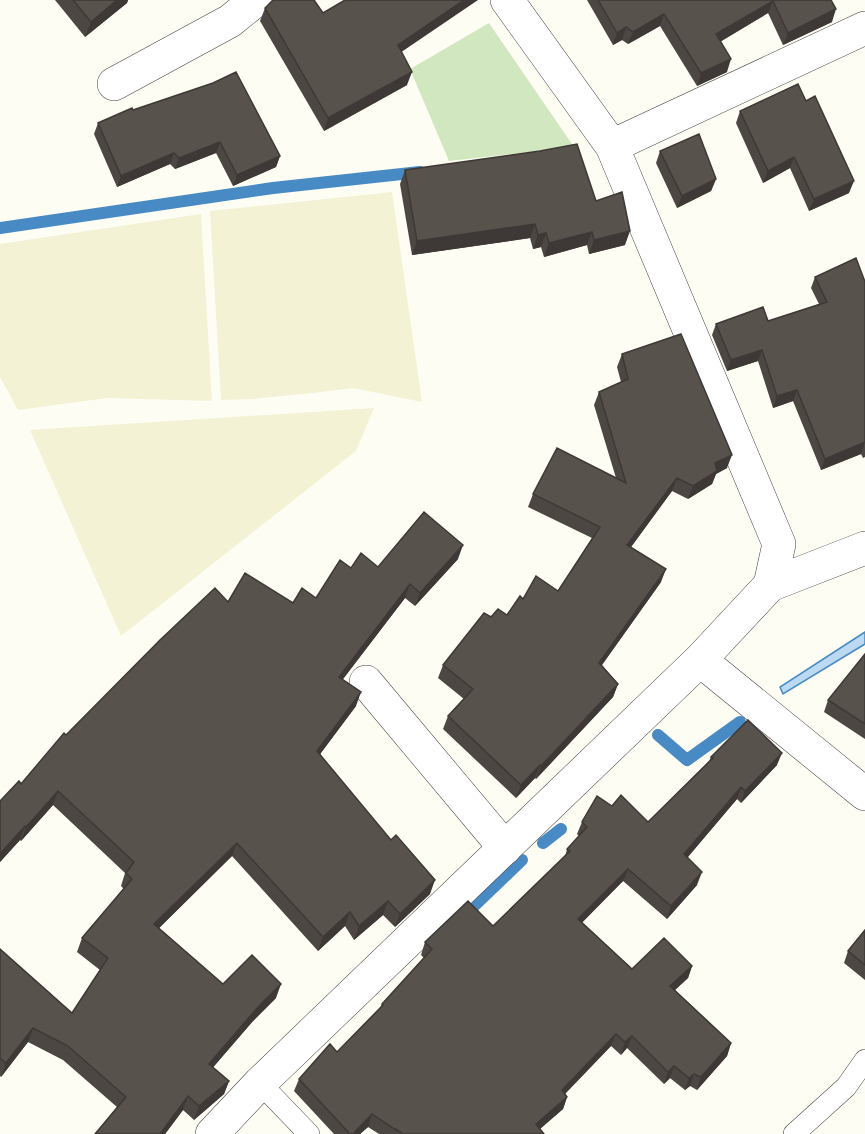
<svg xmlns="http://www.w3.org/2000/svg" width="865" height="1134" font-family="'IBM Plex Serif',serif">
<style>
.farmland{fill:#f3f2d5}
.green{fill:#d1e7bf}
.water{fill:#bbdaf2;stroke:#488ac4;stroke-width:1.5}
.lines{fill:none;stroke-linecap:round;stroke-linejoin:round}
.stream{stroke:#488ac4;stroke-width:12}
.lane-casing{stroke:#434343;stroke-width:22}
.street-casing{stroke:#434343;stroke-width:34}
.lane{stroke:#fff;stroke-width:21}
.street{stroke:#fff;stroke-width:33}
.wall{fill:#4c4742}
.shaded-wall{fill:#3e3936}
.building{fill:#58524d;stroke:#3e3936;stroke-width:1.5}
</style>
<rect width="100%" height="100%" fill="#fefdf3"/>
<path class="farmland" d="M392 192 422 402 353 388 312 393 252 399 221 400 210 211Z
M201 214 212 401 107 398 18 410 0 377V244Z
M374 408 356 451 121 636 30 430Z"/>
<path class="green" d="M489 23 574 147 449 161 410 69Z"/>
<path class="water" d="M865 632V644L783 694 780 687Z"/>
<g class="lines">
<path class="stream" d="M0 228 273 188 420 172
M658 735 687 760 740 722
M543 843 561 829
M472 908 522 860"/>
<g class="lane-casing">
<path id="lane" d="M260 1083 309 1134
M794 1134 846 1087 865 1060"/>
</g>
<g class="street-casing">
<path id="street" d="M507 0 612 146 779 544 770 585
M114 84 230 21 256 0
M612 146 865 28
M700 660 865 794
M366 682 505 848
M212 1134 260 1083 700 660 770 585 865 548"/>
</g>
<use href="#lane" class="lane"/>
<use href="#street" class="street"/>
</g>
<path class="wall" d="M55 0H128L127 3 85 37Z
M587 0H831L832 22 783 45 768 13 720 42 727 72 697 86 660 26 628 44 622 40 613 45Z
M265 8 323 13 402 52 407 85 324 131 260 21Z
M806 101 849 193 809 211 790 168 763 183 736 123 740 111Z
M133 110 280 156 276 167 233 186 216 153 175 169 170 164 117 187 94 134 98 123Z
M660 151 716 179 711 191 677 208 656 163Z
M405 170 596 201 625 245 589 254 587 245 544 257 541 247 533 249 530 238 412 255 400 184Z
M815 277 865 282V457L863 458 861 454 821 470 793 401 773 408 758 361 727 371 712 335 716 324 768 321 819 304 811 288Z
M622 354 727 468 716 474 712 484 688 499 672 491 631 547 661 582 602 665 618 684 613 697 536 779 535 778 516 798 443 729 448 716 464 699 438 678 443 665 491 617 507 615 523 599 558 591 592 538 528 507 533 494 616 478 594 405 599 392 621 382 617 367Z
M458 559 415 606 405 598 342 680 356 706 320 754 430 894 395 927 383 915 354 940 345 926 318 951 232 856 159 928 223 984 276 998 253 1021 213 1067 229 1081 224 1094 194 1120 183 1110 165 1134H95L117 1107 63 1060 28 1042 1 1077 0 1076V949L72 1013 100 970 77 952 82 938 124 889 121 886 125 873 53 805 21 841 20 840 0 862V801L21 784 66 735 228 602 293 603 316 598 351 568 378 567Z
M865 654V739L824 712 828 700Z
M711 757 777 765 741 803 737 799 688 857 697 885 667 919 623 881 582 922 632 969 692 966 688 978 675 990 731 1043 727 1056 697 1090 690 1086 685 1090 670 1078 664 1084 627 1048 621 1055 611 1046 565 1094 567 1097 563 1109 540 1129 544 1134H379L368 1127 360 1134H334L294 1091 299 1079 337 1052 380 1008 382 1004 424 958 421 955 425 942 493 926 565 857 567 849 579 836 577 834 582 822 612 806 648 822 709 761Z
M865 930V980L844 963 848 951Z"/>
<path class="shaded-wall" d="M117 0H128L127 3 85 37 91 22Z
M464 0H478L394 57 398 45Z
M773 1 768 13 711 47 716 34Z
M836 9 832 22 783 45 788 33Z
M664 14 660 26 628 44 633 32Z
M626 27 622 40 613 45 617 33Z
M731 59 727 72 697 86 701 73Z
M412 72 407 85 324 131 328 118Z
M220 142 216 153 175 169 179 158Z
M174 153 170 164 117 187 121 176Z
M280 156 276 167 233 186 237 175Z
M794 157 790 168 763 183 768 171Z
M716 179 711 191 677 208 682 196Z
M854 181 849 193 809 211 814 199Z
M535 224 530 238 412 255 417 241Z
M630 231 625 245 589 254 594 240Z
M592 232 587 245 544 257 549 243Z
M546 233 541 247 533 249 538 235Z
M762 350 758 361 727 371 731 360Z
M797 390 793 401 773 408 777 396Z
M865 442 861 454 821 470 825 459Z
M732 455 727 468 716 474 712 484 688 499 693 486 715 463Z
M677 478 672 491 623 558 627 545Z
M463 545 458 559 415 606 420 593Z
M666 569 661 582 594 676 599 663Z
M410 584 405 598 334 691 339 677Z
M618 684 613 697 536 779 541 766Z
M361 692 356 706 312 765 317 751Z
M782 753 777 765 741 803 745 791Z
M540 765 535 778 516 798 521 785Z
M741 787 737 799 680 866 684 854Z
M58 791 53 805 21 841 26 827Z
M25 826 20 840 0 862V854Z
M237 843 232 856 149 938 154 924Z
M628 869 623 881 574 931 578 919Z
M702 872 697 885 667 919 671 906Z
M435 880 430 894 395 927 400 914Z
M388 901 383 915 354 940 359 926Z
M350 912 345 926 318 951 323 937Z
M692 966 688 978 666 998 670 986Z
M281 984 276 998 253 1021 204 1078 209 1064 258 1007Z
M33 1028 28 1042 1 1077 6 1063Z
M616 1034 611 1046 557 1102 562 1090Z
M632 1036 627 1048 621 1055 625 1042Z
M731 1043 727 1056 697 1090 701 1077Z
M674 1066 670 1078 664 1084 668 1072Z
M694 1074 690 1086 685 1090 689 1078Z
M229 1081 224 1094 194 1120 199 1106Z
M188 1096 183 1110 165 1134H160Z
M567 1097 563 1109 534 1134 536 1124Z
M372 1114 368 1127 360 1134H353Z"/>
<path class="building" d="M73 0H117L91 22Z
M273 0H314L323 13 345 0H464L398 45 412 72 328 118 265 8Z
M598 0H831L836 9 788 33 773 1 716 34 731 59 701 73 664 14 633 32 626 27 617 33Z
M236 72 280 156 237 175 220 142 179 158 174 153 121 176 98 123 132 108 133 110 213 83Z
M798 84 806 101 815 96 854 181 814 199 794 157 768 171 740 111Z
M699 134 716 179 682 196 660 151Z
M577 144 596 201 622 192 630 231 594 240 592 232 549 243 546 233 538 235 535 224 417 241 405 170 540 151Z
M856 258 865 282V443V442L825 459 797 390 777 396 762 350 731 360 716 324 763 307 768 321 827 302 815 277Z
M681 334 732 455 715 463 717 471 693 486 677 478 627 545 666 569 599 663 618 684 541 766 540 765 521 785 448 716 473 689 443 665 484 613 491 617 498 609 507 615 520 596 523 599 536 576 558 591 600 527 533 494 557 448 626 483 599 392 628 379 622 354Z
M424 512 463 545 420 593 410 584 339 677 361 692 317 751 391 840 396 835 435 880 400 914 388 901 359 926 350 912 323 937 237 843 154 924 223 984 252 955 281 984 258 1007 209 1064 229 1081 199 1106 188 1096 160 1134H95L126 1097 68 1046 33 1028 6 1063 0 1058V949L72 1013 108 958 82 938 132 879 126 873 134 862 58 791 26 827 25 826 0 854V801L19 781 21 784 64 733 66 735 160 640 215 588 228 602 245 573 293 603 302 588 316 598 340 560 351 568 361 553 378 567Z
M865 654V724L828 700Z
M748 720 782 753 745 791 741 787 684 854 702 872 671 906 628 869 578 919 632 969 664 938 692 966 670 986 731 1043 701 1077 694 1074 689 1078 674 1066 668 1072 632 1036 625 1042 616 1034 562 1090 567 1097 536 1124 544 1134H403L396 1129V1130L372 1114 353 1134H350L299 1079 330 1044 337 1052 383 1005 382 1004 432 949 425 942 468 901 493 926 570 851 567 849 587 827 582 822 597 796 612 806 621 795 648 822 713 758 711 757Z
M865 930V965L848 951Z"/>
</svg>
